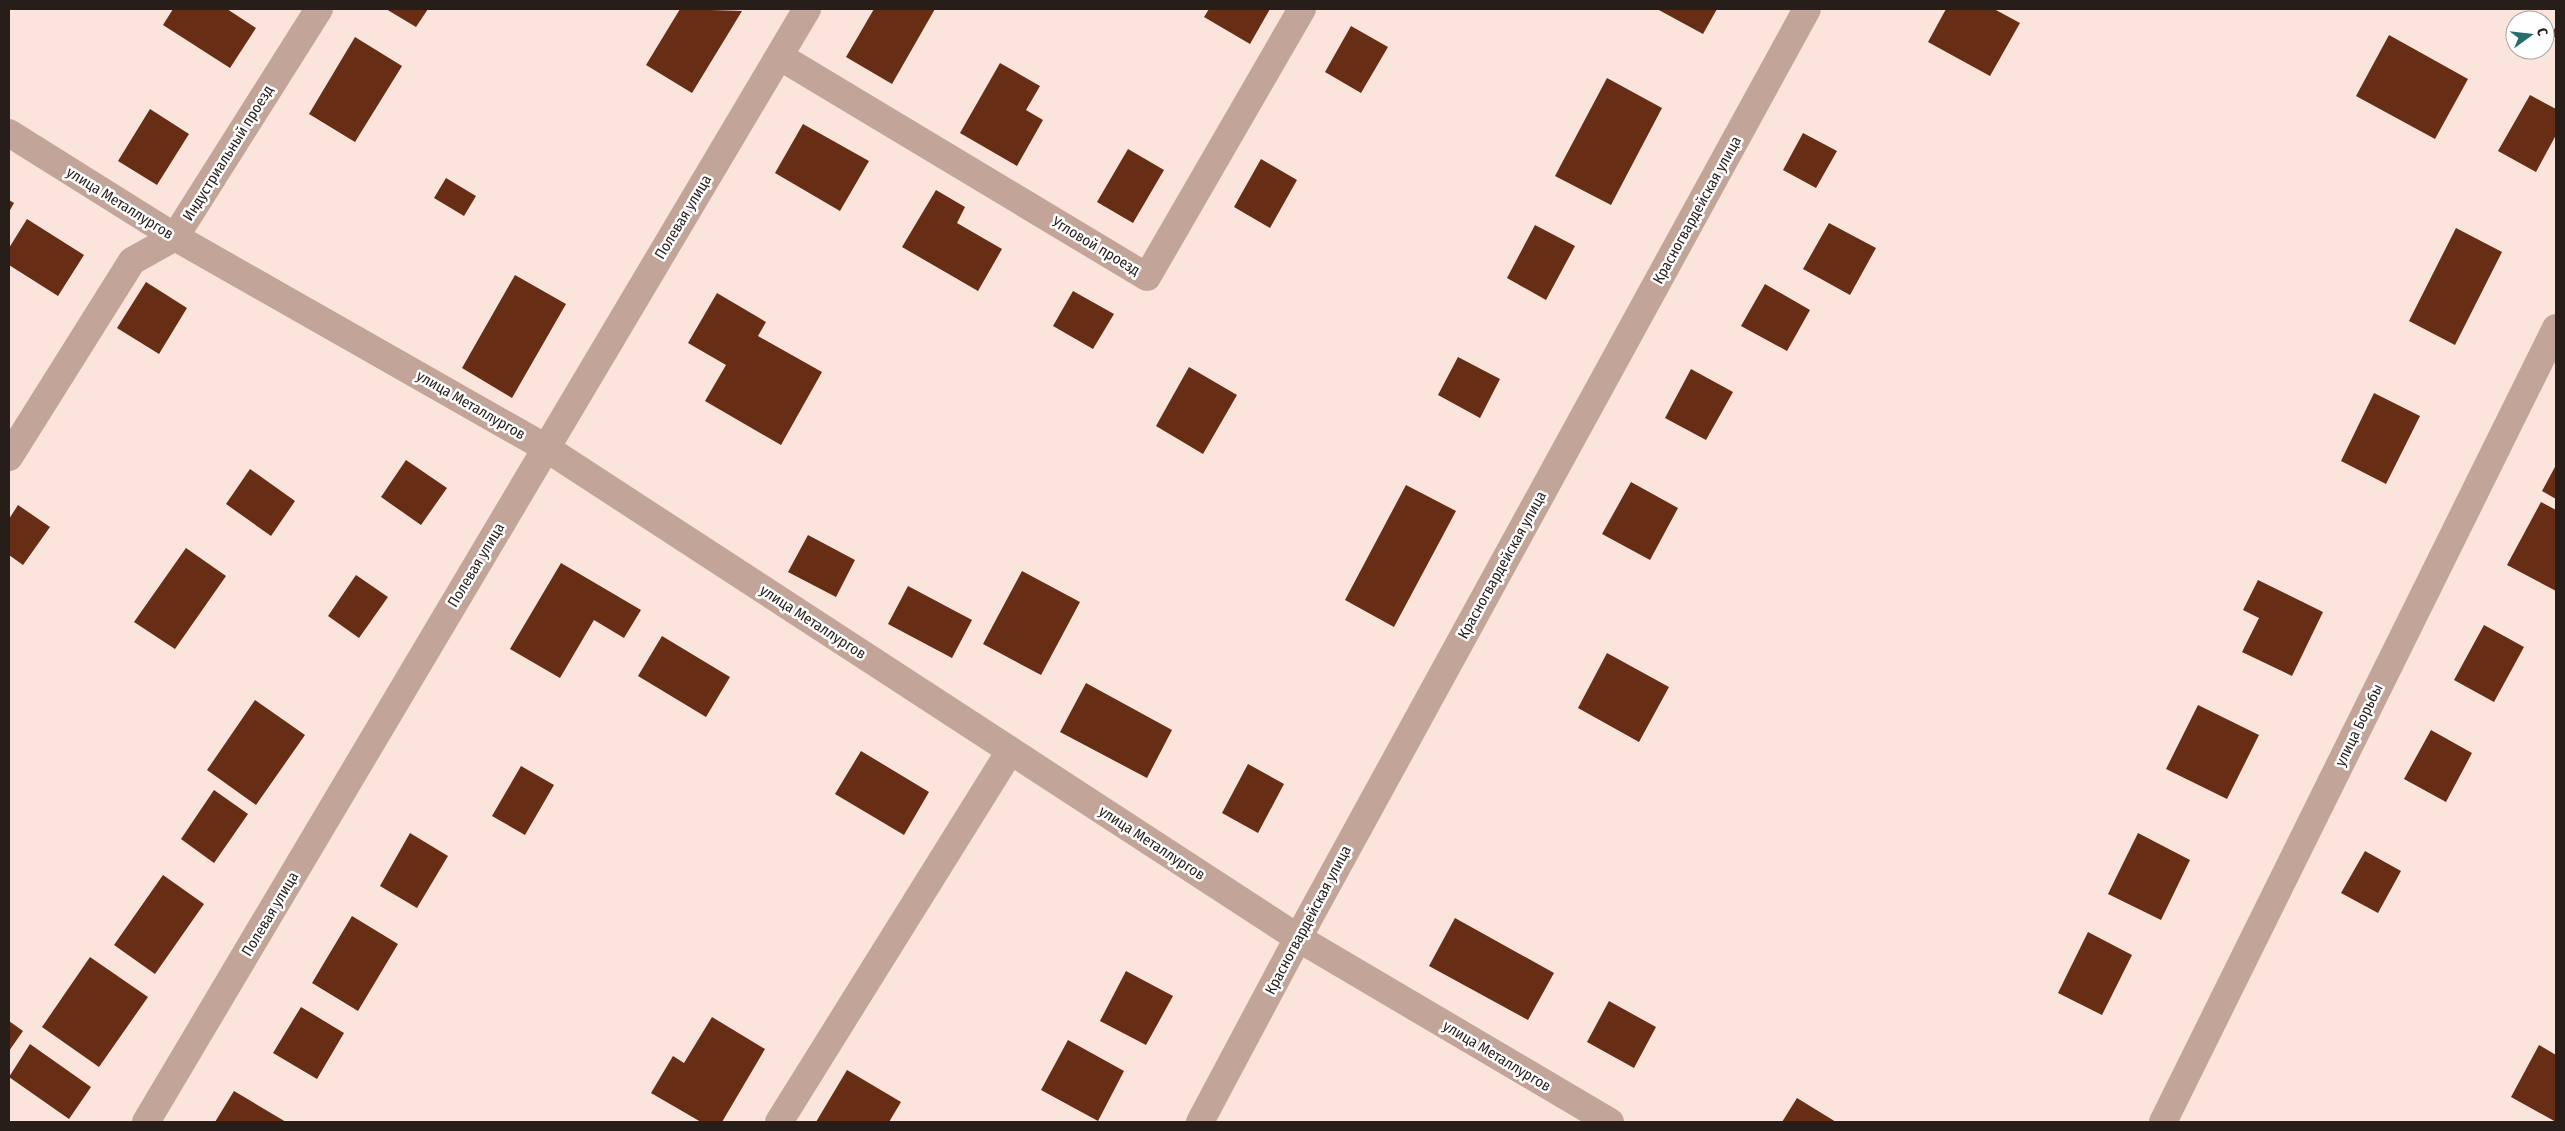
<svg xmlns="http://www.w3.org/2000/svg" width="2565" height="1131" font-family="'Fira Sans Condensed',sans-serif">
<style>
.building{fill:#672e15}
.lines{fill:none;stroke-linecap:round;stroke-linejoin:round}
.minor{stroke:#c3a498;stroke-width:28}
.labels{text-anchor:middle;stroke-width:5;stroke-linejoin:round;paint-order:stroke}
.street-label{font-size:15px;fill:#271d19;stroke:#fff}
</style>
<rect width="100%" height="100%" fill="#fbe4db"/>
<path class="building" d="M173 9H227L256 28 230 68 163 25Z
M386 9H428L416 27Z
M680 9 742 11 692 93 646 65Z
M874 9H935L892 84 846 57Z
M1209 9H1270L1250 44 1204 17Z
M1657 9H1717L1703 34Z
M1946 9H1994L2020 23 1990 76 1928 42Z
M1351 26 1388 47 1361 93 1325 72Z
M2556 26V38L2551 35Z
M2389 35 2468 79 2435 139 2356 96Z
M355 37 402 66 355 142 309 114Z
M1000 63 1040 86 1026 110 1043 120 1017 166 960 133Z
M1607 78 1662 108 1611 205 1555 176Z
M2530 95 2556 109V135L2536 172 2498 151Z
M150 109 189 134 157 185 118 161Z
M803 124 869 161 840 211 775 173Z
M1803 133 1837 151 1816 188 1783 170Z
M1128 149 1164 170 1133 223 1097 202Z
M1261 159 1297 180 1270 228 1234 207Z
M446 178 476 196 464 216 434 198Z
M936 190 965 207 957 223 1002 249 978 291 902 247Z
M9 200 14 203 9 212Z
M27 219 84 255 58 296 9 265V248Z
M1829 223 1876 248 1850 295 1803 269Z
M1535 225 1575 246 1546 300 1507 278Z
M2456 228 2502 252 2455 345 2409 321Z
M515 275 566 304 512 398 462 368Z
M146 282 187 308 159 354 117 328Z
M1765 284 1810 310 1787 351 1741 326Z
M1073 291 1114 314 1093 349 1053 326Z
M717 293 766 322 758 336 822 372 781 445 705 401 726 365 688 343Z
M1458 357 1500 379 1480 418 1438 395Z
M1189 367 1237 395 1203 454 1156 426Z
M1691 369 1733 392 1706 440 1665 418Z
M2374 393 2420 416 2386 484 2341 461Z
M406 460 447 488 421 525 381 497Z
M2556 465V499L2542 491Z
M250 469 295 501 271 536 226 504Z
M1631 482 1678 508 1650 560 1602 534Z
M1406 485 1456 511 1394 627 1345 600Z
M2541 502 2556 510V591L2507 565Z
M18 505 50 527 23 565 9 555V519Z
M808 535 855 560 836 597 788 572Z
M186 548 226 576 175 649 134 622Z
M561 563 641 610 624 638 594 620 560 678 510 649Z
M1022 571 1080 602 1041 675 983 644Z
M356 575 388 597 359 638 328 616Z
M2258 580 2323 612 2292 676 2242 652 2259 618 2243 610Z
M908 586 972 620 952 658 888 624Z
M2484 625 2524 647 2494 702 2454 680Z
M662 636 730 677 706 717 638 676Z
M1607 653 1669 687 1639 742 1578 708Z
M1086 683 1172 730 1147 778 1060 732Z
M255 700 305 735 256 805 207 770Z
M2198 705 2259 735 2227 799 2166 769Z
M2431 730 2472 753 2446 802 2404 779Z
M861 751 929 792 904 835 835 794Z
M1248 764 1284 784 1258 833 1222 813Z
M521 766 554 785 525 835 492 816Z
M214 790 248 814 214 863 181 839Z
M410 833 448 856 417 908 380 886Z
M2138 833 2190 860 2161 920 2108 894Z
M2365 851 2401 871 2378 913 2341 893Z
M163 875 204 904 155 974 114 945Z
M352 916 398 944 358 1011 312 983Z
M1455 918 1554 973 1528 1020 1429 966Z
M2088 932 2132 955 2102 1015 2058 993Z
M90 957 148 997 99 1067 42 1027Z
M1126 971 1173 996 1146 1045 1100 1021Z
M1609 1001 1656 1027 1634 1068 1587 1042Z
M301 1007 344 1033 317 1079 273 1053Z
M712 1017 765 1049 722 1122H701L651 1093 673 1056 684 1063Z
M9 1021 23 1031 9 1051Z
M1068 1040 1124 1071 1098 1121 1041 1090Z
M30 1044 91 1087 69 1119 9 1077Z
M2539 1045 2556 1055V1122L2511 1097Z
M847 1070 901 1102 889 1122H816Z
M234 1091 286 1122H215Z
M1797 1098 1836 1122H1782Z"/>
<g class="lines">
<path class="minor" d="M779 56 1147 277 1302 9
M9 133 175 237 546 448 1298 938 1610 1122
M9 457 132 261 175 237 319 9
M146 1122 807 9
M779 1122 1010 751
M1200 1122 1298 938 1807 9
M2163 1122 2556 328"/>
</g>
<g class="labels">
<g class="street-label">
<text transform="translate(228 153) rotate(-58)" y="5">Индустриальный проезд</text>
<text transform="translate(120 203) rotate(32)" y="5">улица Металлургов</text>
<text transform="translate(1697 210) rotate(-61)" y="5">Красногвардейская улица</text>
<text transform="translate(683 217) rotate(-59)" y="5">Полевая улица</text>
<text transform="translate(1096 246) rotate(31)" y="5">Угловой проезд</text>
<text transform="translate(471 405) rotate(30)" y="5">улица Металлургов</text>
<text transform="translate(476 565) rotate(-59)" y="5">Полевая улица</text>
<text transform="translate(1502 565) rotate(-61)" y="5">Красногвардейская улица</text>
<text transform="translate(813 622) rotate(33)" y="5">улица Металлургов</text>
<text transform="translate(2359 725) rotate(-64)" y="5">улица Борьбы</text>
<text transform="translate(1152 843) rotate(33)" y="5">улица Металлургов</text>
<text transform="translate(270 914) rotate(-59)" y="5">Полевая улица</text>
<text transform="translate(1308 920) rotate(-62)" y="5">Красногвардейская улица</text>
<text transform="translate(1497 1056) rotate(31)" y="5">улица Металлургов</text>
</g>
</g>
<rect width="2565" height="1131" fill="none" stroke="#271d19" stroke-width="20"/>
<g transform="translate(2530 35) rotate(75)"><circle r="24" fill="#ffffff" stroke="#a9a5a3"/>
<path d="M0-4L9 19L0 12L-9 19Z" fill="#246f6d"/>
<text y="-8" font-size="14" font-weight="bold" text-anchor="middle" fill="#271d19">С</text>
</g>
</svg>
